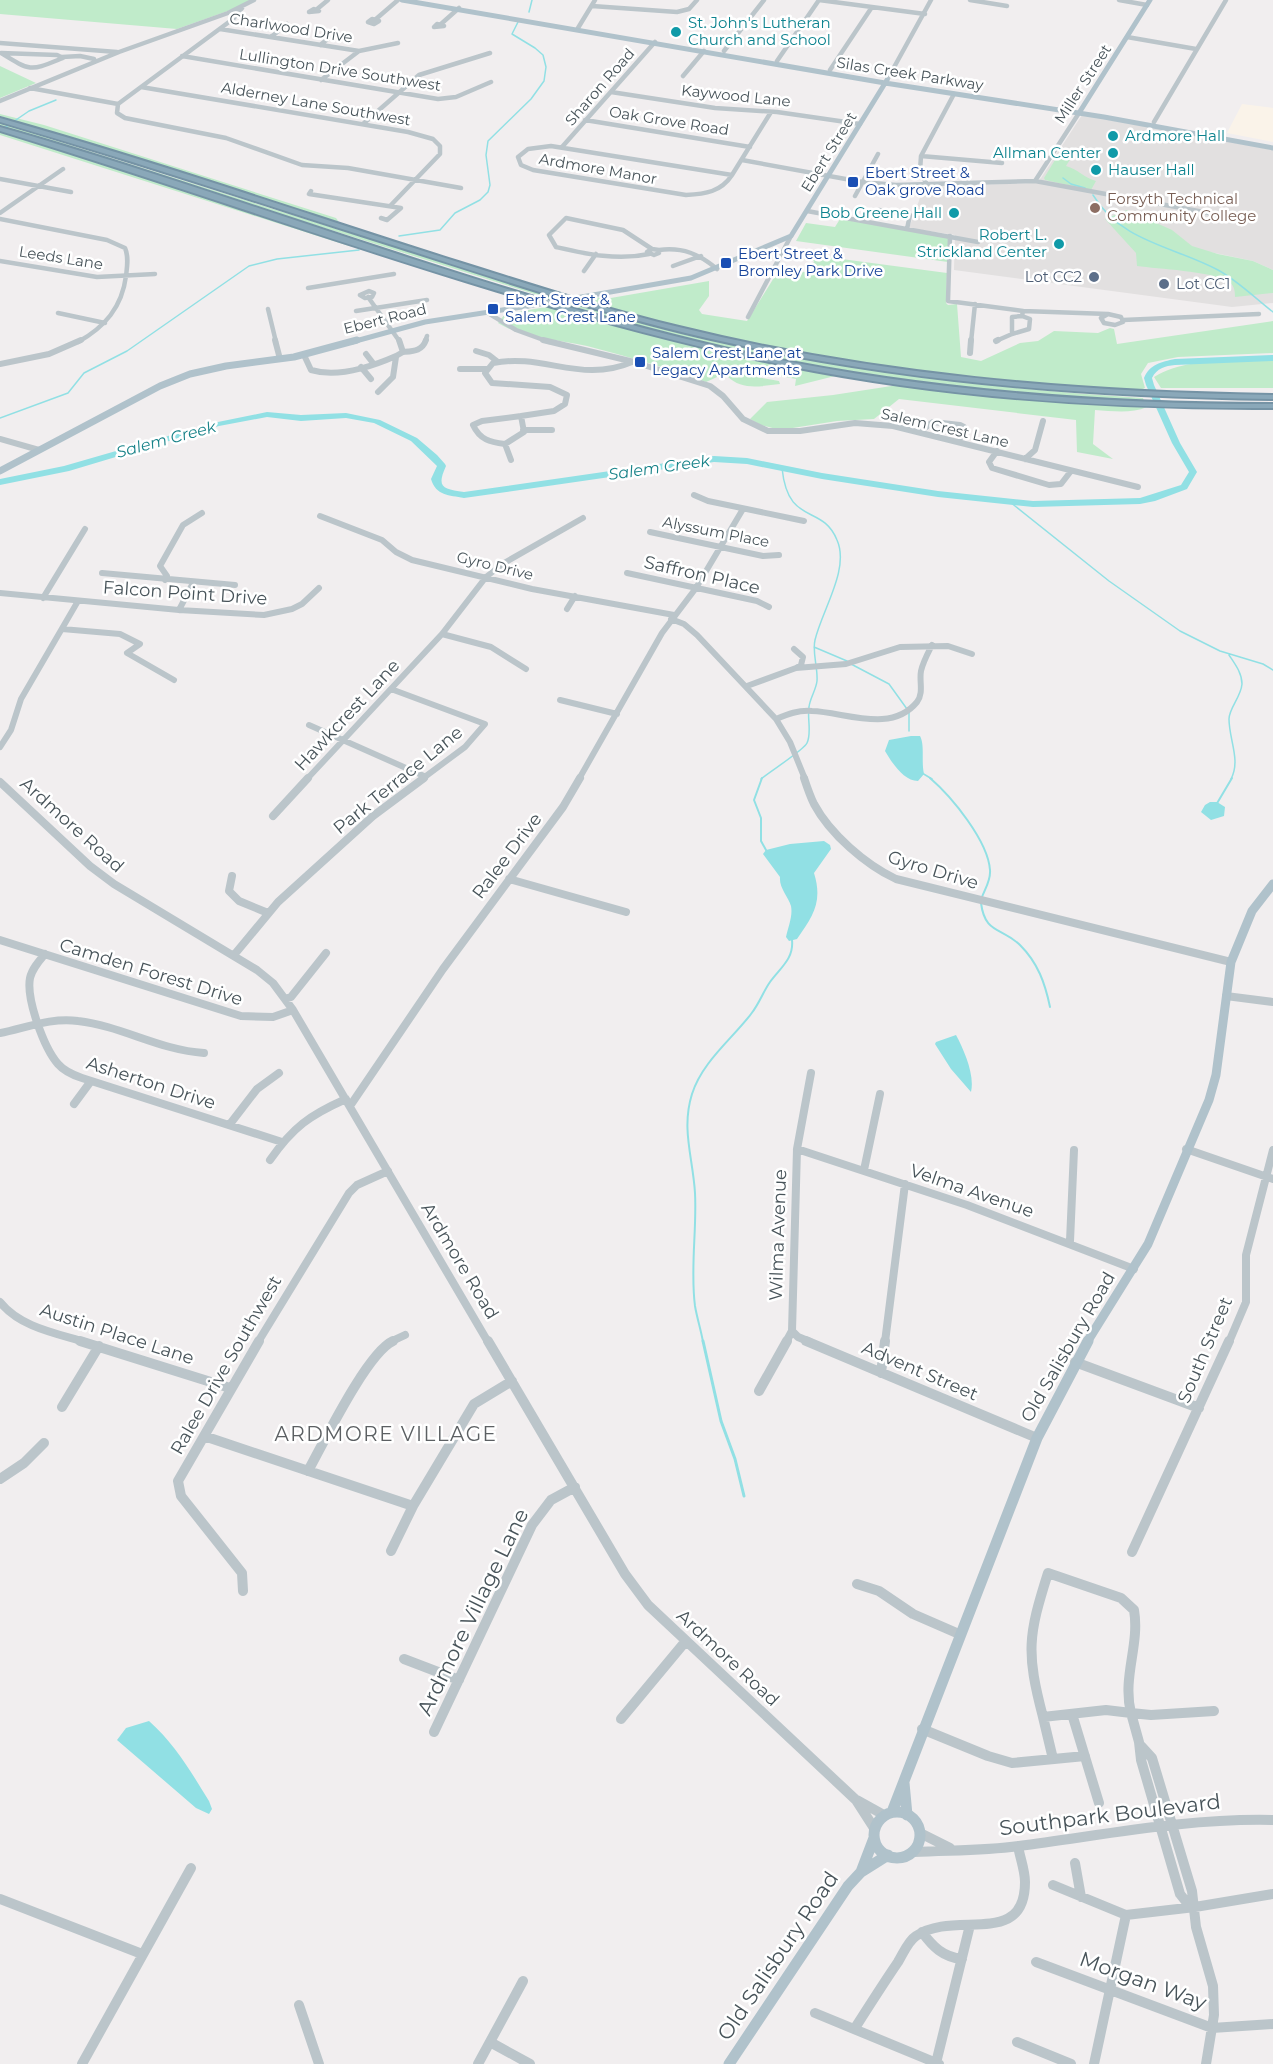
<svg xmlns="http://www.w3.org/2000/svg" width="1273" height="2064" font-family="Montserrat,sans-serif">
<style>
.commercial{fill:#faf3e9}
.education{fill:#e2e0e0}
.green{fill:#c0ebca}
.water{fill:#91e0e4}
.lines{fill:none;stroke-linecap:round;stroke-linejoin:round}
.stream-far2{stroke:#91e0e4;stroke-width:1.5}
.stream-far1{stroke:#91e0e4;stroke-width:2}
.stream{stroke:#91e0e4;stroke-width:3}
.river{fill:#91e0e4;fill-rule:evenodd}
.highway-casing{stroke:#7593a5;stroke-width:4}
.minor-far3{stroke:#bbc5ca;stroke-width:4.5}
.minor-far2{stroke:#bbc5ca;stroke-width:6}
.minor-far1{stroke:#bbc5ca;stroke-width:8}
.minor{stroke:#bbc5ca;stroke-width:10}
.major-far3{stroke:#b0c2cb;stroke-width:5}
.major-far2{stroke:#b0c2cb;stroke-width:7}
.major-far1{stroke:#b0c2cb;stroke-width:9}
.major{stroke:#b0c2cb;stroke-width:11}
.highway{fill:#8aa8b9;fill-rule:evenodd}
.major-bridge{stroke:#b0c2cb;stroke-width:5}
.culture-dot{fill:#0f9aa8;stroke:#fff;stroke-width:2}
.transit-dot{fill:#1a4fb4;stroke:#fff;stroke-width:2}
.education-dot{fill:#8d6e63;stroke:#fff;stroke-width:2}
.service-dot{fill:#5c6f8a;stroke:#fff;stroke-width:2}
.labels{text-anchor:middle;stroke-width:5;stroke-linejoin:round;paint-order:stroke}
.far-culture-label{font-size:15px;fill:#0d838f;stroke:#fff;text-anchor:start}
.far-street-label{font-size:15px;fill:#48545a;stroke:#fff}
.far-transit-label{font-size:15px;fill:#164399;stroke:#fff;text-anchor:start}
.far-education-label{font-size:15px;fill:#785e54;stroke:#fff;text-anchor:start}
.far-service-label{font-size:15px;fill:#4e5e75;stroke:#fff;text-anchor:end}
.far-water-label{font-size:16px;font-style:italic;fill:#178288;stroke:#fff}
.street-label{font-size:18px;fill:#48545a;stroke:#fff}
.neighbourhood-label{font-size:20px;letter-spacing:1.5px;fill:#5c6063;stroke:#fff}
.near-street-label{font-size:21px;fill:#48545a;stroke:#fff}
</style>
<rect width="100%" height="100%" fill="#f1eeef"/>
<path class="commercial" d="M1242 104 1273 108V142L1227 133Z"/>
<path class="education" d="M1082 115 1273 150V270L1253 261 1210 252 1273 291V303L1232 307 954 270 955 235 909 228 924 187 1034 183 1041 178Z"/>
<path class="green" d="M0 0H250L239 7 177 29 0 14Z
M0 66 36 83 0 98Z
M0 114 44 125 336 218 339 222 0 116Z
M0 123 604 313C781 361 960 387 1143 398L1144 401C993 393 842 376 695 340 638 326 582 309 525 291L0 126Z
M0 132 401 259 346 245 0 135Z
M1058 155 1071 158 1066 166C1078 169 1084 178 1096 181L1091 190 1045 180 1044 178Z
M1127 210 1172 230 1192 246 1218 254 1253 261 1273 270V293L1235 297C1235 290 1234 284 1227 281 1210 271 1158 269 1137 266L1136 253 1105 219Z
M840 219 948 237V262L796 241 806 223 835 227Z
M789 252 947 273 946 303 948 305 957 304 961 357 981 361 1020 343 1038 341 1054 331 1098 333 1110 328 1114 329 1117 344 1273 321V353L1178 357 1148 363 1141 374 1145 388 1140 390C991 381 841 365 694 330 662 322 614 314 585 298L596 297 605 299 709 281V296L699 310 702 314 747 321 780 268 810 273 814 261 787 256Z
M543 305 708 350 839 375 795 386 796 379 727 366H723L726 373 706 382C667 368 627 356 587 346 557 339 524 339 498 323L505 314 546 307Z
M1273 361V388H1161L1154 377C1188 356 1235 362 1273 361Z
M735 373 779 381 780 384C761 386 742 391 727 376Z
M898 385 1011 398 1147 407C1131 414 1112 411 1095 410L1093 444 1113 459 1077 452 1076 420 899 399 874 419 837 421 780 430 761 425 750 419 767 402 833 395Z"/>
<path class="water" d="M911 736H920C925 745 921 761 924 774L918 781C904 781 892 763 885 751L889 740Z
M1210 802H1217L1225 807 1224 816 1211 820 1201 812 1205 805Z
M824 841 830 845 831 849 814 873C823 902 813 916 797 939L789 941 786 937C788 927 793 916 791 906 788 896 779 888 780 877L763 854 766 850 790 844Z
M956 1035C964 1050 975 1075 971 1092L951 1069 935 1044 936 1042Z
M149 1721C175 1744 191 1772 209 1801L212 1809 209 1814 196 1808 117 1740 126 1728Z"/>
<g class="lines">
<path class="stream-far2" d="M529 12 532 0
M0 131 29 111 56 100
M1063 178 1071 184 1085 188
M1093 195C1121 242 1173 246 1218 270 1238 281 1255 298 1273 312
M399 236 440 230 455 213 480 200 488 192 490 185 486 155 488 141 531 99 544 81 546 67 543 55 535 48 512 34 518 22
M0 418 68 393 84 373 127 351 249 266 277 259 359 250
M1010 502 1109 581 1180 631 1220 651 1263 664 1273 670
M814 647 847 661
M1229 655C1235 664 1242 673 1242 684 1241 697 1229 708 1229 719 1229 740 1241 760 1231 779
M851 664 889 684 907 709
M909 713V731
M922 773 932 779
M761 779C769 772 804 750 807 743 812 733 807 718 809 707 810 698 816 690 817 681 818 667 812 653 815 640 822 610 850 569 837 540 822 503 788 527 782 468"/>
<path class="stream-far1" d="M762 778 754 800 761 818V841L766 850
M930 778C952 797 988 841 990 870 991 880 985 889 982 897
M1216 805 1232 778
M981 903C985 934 1001 927 1020 945 1038 963 1045 983 1050 1007
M703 1342C701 1330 697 1318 695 1306 690 1269 697 1230 695 1193 693 1158 681 1129 692 1094 702 1062 732 1039 751 1014 759 1004 763 992 770 982 780 968 794 959 792 940"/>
<path class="stream" d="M703 1341 721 1421 735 1459 744 1496"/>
<path class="river" d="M1273 355V361L1175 365C1165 366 1157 368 1152 378L1154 385 1180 443 1197 472 1187 489 1155 501 1140 504 1033 507 938 497 822 479 747 464 714 462 464 498C449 495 436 496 431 479L437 466 411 441 374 423 346 418 301 421 267 417 219 426 69 471 0 485V479L64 466 213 423 267 412 301 415 346 413 380 420 417 438 437 455 445 464 446 466C436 488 443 489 464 492L714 456 747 458 822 473 938 491 1033 501 1140 498 1181 485 1189 472 1172 443 1146 385 1144 378C1150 364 1161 362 1175 359Z"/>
<g class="highway-casing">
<path id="highway" d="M0 118C154 161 306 214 458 262 532 285 605 309 679 327 874 375 1073 392 1273 395V399C1084 397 896 381 711 339 609 316 508 282 408 250 272 207 137 162 0 122Z
M0 127C243 196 478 291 724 348 904 389 1088 404 1273 404V408C1111 409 948 398 788 366 519 311 262 211 0 131Z"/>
</g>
<path class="minor-far3" d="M819 0 925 14
M970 0 1007 6
M1119 0 1147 5
M592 6 677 12 689 9 697 0
M314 9 319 11 309 12Z
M316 10 328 0
M372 19 379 21 374 24 368 22Z
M376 19 398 0
M437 24 444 26 434 27Z
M441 24 459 8
M578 28 595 0
M220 29 359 51
M271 37 287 24
M1127 37 1196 49
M0 43 117 52
M320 45 337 32
M724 51 764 0
M1 53 57 55 63 58C30 71 32 72 1 53Z
M182 56 438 99 456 97 491 82
M62 57 80 56 94 59
M777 61 819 0
M830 70 872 7
M683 76 704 51
M321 80 359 51 398 43
M887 80 931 0
M141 87 408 132 433 139 440 146V154L391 205
M30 88 118 104 117 113 125 118 226 138 302 165 348 168 461 188
M611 92 715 108 777 112 860 124
M0 101 119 52 228 13 254 0
M118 104 233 19 242 8
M585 120 750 147
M1154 122 1226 0
M363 124 419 75 490 53
M551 146 732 175C721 192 705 194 686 195L533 170 521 165 518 157 528 149Z
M562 147 655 42
M921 156 1002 163
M742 160 862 182 896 185 1035 181 1247 220
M732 175 771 112
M0 179 71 192
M1035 181 1079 113
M927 185 920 171 921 156 954 94
M311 191 309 194 401 208 387 220 381 218
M855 196 878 154
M879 210 910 215 907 229
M807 211 978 242
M0 213 63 169
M0 219 107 240 125 248C129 257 127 267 126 276 122 307 105 327 78 342
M950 236 948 301 1023 311 1108 314
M652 249 659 250V253L654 255 647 252Z
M659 250C683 247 699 254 717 269
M649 254C617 261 587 254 556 247L549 235 566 218 623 230 652 249
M0 261 97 277 155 274
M673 266 701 256
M584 271 596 254
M308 288 394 274
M369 291 374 293 372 297 365 298 360 295Z
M368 297 400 342
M268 309 276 342
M356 311 427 300
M58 313 105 323
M488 313 516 330 549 342
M1108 314 1121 317 1123 322 1115 325 1104 323 1101 318Z
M748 317 791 236
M1123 320 1259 314
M1012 334 1029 329 1030 319 1022 316
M996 341 1012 334V317L1022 316 1023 311
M425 342 427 336
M971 342 975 304"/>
<path class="minor-far2" d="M275 340 280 359
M543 340 634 362 710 386 723 396 743 419 768 431H800L855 423 893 426 1138 487
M996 341 998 340
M476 351 489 355 498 362
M403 352C414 351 422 351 426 340
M970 353 971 340
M366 354 373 363
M304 355 311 370C338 378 371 367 396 356L403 352 399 340
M0 364 49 354 81 340
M361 367 371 379
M460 369H487
M378 392 393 377 396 357
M521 416 524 432 505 444C490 442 480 440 473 425L482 421Z
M521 416 554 411 565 404 567 395 550 387 492 383 485 373 493 363C544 353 581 384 632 362
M523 430H552
M919 432 933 422 960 425 964 427 959 441
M0 439 39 450
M505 444 511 460
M997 451 989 462 992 468 1049 485 1061 484 1071 471
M1025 459 1035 450 1043 421
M694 495 708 501 804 521
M320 516 382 540 396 552 412 560 532 589 674 615
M650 532 763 556 779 555
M102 573 235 585
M627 573 757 601 769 607
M165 580 167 576 160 566 183 525 202 513
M0 593 179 610 264 615 292 609 302 604 319 588
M43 598 85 529
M567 609 575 596
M179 610 193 583
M671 619 684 624 697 635 776 719 790 742 805 779
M62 629 120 634 140 644 127 653 174 680
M442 634 491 647 526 669
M794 649 803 657 801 665 796 668
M747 686 796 668 846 664 900 647 948 646 972 654
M391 689 485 724 465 747 422 779
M560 700 617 714
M776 719C788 714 798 710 812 711 845 712 891 734 917 702 924 693 919 681 921 671 923 662 928 653 932 645
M309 725 424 776
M0 747 11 730 21 699 78 601
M307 779 442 634 486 577 504 563 583 518
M579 779 662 633 696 588 743 509"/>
<path class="minor-far1" d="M804 778C807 787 810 796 814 804 830 834 866 865 896 879L1231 962
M0 782 90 866 114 884 257 970 273 983 293 1010 488 1342
M273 816 308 778
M232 876 229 891 239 901 268 913
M509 879 626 912
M0 940 241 1016 273 1017 293 1010
M45 954C39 961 32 969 30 978 26 999 44 1048 58 1064 64 1071 73 1075 82 1078L282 1142
M234 955 278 902 373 816 424 778
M1226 996 1273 1002
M285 999 291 997 326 953
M0 1033C25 1028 52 1017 78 1021 122 1026 159 1050 204 1053
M74 1104 91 1081
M350 1106 443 969 563 807 580 778
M230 1124 257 1089 279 1073
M797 1149 967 1205 1134 1269
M1186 1149 1273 1179
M270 1160C293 1127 310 1115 346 1099
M864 1170 880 1094
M1070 1241 1074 1150
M0 1302C20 1327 55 1333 85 1342
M792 1331 798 1337 810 1342
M258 1342 349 1193 357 1185 388 1171
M390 1342 405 1335
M786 1342 792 1331 797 1149 811 1073
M885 1342 905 1184
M1229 1342 1246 1302V1255L1273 1150"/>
<path class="minor" d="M80 1341 230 1388
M488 1341 625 1574 648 1605 856 1800 874 1828
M806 1341 1037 1438
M1075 1362 1199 1408
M881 1373 885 1341
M759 1391 787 1341
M62 1407 99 1346
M204 1436 413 1506
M308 1471C324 1442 367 1353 393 1341
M0 1479 24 1463 44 1443
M391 1551 413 1506 474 1404 512 1381
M1132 1552 1229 1341
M1048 1573 1121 1598 1134 1610C1140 1645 1122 1677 1131 1713L1106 1710 1043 1717C1026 1652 1028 1636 1048 1573Z
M857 1584 879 1591 913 1614 959 1634
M243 1591 242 1573 181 1496 178 1481 259 1341
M404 1659 459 1680
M1131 1713 1151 1715 1214 1711
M1131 1713 1139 1742 1141 1760 1180 1894 1191 1908
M1072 1714 1099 1803
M1043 1717 1053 1759
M621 1719 685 1642
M922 1729 988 1756 1012 1763 1085 1756
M434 1732 532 1525 551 1500 575 1487
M1141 1746 1152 1758 1192 1891 1196 1927 1213 1986 1214 2015 1206 2064
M857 1800 884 1815
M920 1833 950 1848
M914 1852C949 1850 984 1851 1019 1846 1104 1835 1187 1818 1273 1820
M1075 1863 1081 1897
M1053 1885 1126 1915 1195 1907 1273 1894
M0 1899 142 1954
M922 1932C933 1947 943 1957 962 1959
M1036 1962 1212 2028 1273 2024
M299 2005 319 2064
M815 2013 939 2064
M855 2028C869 2006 883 1984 898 1962 903 1954 908 1941 916 1936 955 1909 1025 1949 1025 1882 1025 1870 1020 1858 1018 1846
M490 2042 530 2064
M1017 2042 1071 2064
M936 2063 970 1925
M82 2064 191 1868
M478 2064 523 1981
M1094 2064 1126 1915"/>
<path class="major-far3" d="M402 0 885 83 1104 117 1273 148
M1079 113 1150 0
M593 295 691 278 791 236 887 80
M352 342 425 322 528 306"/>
<path class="major-far2" d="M0 471 160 386 190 374 226 366 294 357 357 340"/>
<path class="major-far1" d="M1087 1342 1148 1244 1209 1100 1216 1075 1231 962 1252 911 1273 884"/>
<path class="major" d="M904 1783 907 1815
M892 1812 1037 1438 1088 1341
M874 1835a23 23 0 1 1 46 0a23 23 0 1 1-46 0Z
M861 1872 874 1838
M729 2064 848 1886 861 1872 888 1855"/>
<use href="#highway" class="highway"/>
<path class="major-bridge" d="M528 306 593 295"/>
</g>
<g class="culture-dot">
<circle cx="676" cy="32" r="6"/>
<circle cx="1113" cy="136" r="6"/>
<circle cx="1113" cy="153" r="6"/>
<circle cx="1096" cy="170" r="6"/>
<circle cx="954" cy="213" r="6"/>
<circle cx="1059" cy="244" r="6"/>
</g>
<g class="transit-dot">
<rect x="847" y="176" width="12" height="12" rx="3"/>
<rect x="720" y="257" width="12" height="12" rx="3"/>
<rect x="487" y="303" width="12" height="12" rx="3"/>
<rect x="634" y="356" width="12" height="12" rx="3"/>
</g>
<circle class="education-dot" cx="1095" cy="208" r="6"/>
<g class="service-dot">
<circle cx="1094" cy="277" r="6"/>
<circle cx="1164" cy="284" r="6"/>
</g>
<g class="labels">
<g class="far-culture-label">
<text x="688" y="28">St. John's Lutheran<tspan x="688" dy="17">Church and School</tspan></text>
<text x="1125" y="141">Ardmore Hall</text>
<text x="1101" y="158" text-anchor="end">Allman Center</text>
<text x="1108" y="175">Hauser Hall</text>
<text x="942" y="218" text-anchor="end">Bob Greene Hall</text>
<text x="1047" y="240" text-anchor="end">Robert L.<tspan x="1047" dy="17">Strickland Center</tspan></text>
</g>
<g class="far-street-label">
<text transform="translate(291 28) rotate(9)" y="5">Charlwood Drive</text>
<text transform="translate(340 70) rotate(9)" y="5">Lullington Drive Southwest</text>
<text transform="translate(910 74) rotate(9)" y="5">Silas Creek Parkway</text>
<text transform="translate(1083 84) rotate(-57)" y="5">Miller Street</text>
<text transform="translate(600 87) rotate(-49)" y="5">Sharon Road</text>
<text transform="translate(736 96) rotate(6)" y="5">Kaywood Lane</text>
<text transform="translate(316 104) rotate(10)" y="5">Alderney Lane Southwest</text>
<text transform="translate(669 121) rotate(9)" y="5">Oak Grove Road</text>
<text transform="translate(829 152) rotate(-58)" y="5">Ebert Street</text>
<text transform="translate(598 169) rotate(10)" y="5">Ardmore Manor</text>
<text transform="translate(61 258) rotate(9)" y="5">Leeds Lane</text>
<text transform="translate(385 319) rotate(-14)" y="5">Ebert Road</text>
<text transform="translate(945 428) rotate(13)" y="5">Salem Crest Lane</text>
<text transform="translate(716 532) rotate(11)" y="5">Alyssum Place</text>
<text transform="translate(495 566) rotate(14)" y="5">Gyro Drive</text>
</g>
<g class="far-transit-label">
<text x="865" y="178">Ebert Street &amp;<tspan x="865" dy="17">Oak grove Road</tspan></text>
<text x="738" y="259">Ebert Street &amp;<tspan x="738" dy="17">Bromley Park Drive</tspan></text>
<text x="505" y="305">Ebert Street &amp;<tspan x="505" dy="17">Salem Crest Lane</tspan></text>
<text x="652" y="358">Salem Crest Lane at<tspan x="652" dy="17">Legacy Apartments</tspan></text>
</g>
<g class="far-education-label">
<text x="1107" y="204">Forsyth Technical<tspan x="1107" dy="17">Community College</tspan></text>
</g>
<g class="far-service-label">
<text x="1082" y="282">Lot CC2</text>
<text x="1176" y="289" text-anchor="start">Lot CC1</text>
</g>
<g class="far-water-label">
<text transform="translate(166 439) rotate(-15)" y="6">Salem Creek</text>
<text transform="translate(659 467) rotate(-8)" y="6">Salem Creek</text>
</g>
<g class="street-label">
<text transform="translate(702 575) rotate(13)" y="6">Saffron Place</text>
<text transform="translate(185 593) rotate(4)" y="6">Falcon Point Drive</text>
<text transform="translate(347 715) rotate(-47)" y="6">Hawkcrest Lane</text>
<text transform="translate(398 780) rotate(-39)" y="6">Park Terrace Lane</text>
<text transform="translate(72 825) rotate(42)" y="6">Ardmore Road</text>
<text transform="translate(507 856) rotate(-53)" y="6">Ralee Drive</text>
<text transform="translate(933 870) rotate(17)" y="6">Gyro Drive</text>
<text transform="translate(151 972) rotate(17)" y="6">Camden Forest Drive</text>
<text transform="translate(151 1083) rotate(18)" y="6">Asherton Drive</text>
<text transform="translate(972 1191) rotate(19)" y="6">Velma Avenue</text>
<text transform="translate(778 1235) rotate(-88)" y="6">Wilma Avenue</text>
<text transform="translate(460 1261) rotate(59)" y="6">Ardmore Road</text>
<text transform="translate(117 1334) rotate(18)" y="6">Austin Place Lane</text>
<text transform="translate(1068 1347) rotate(-60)" y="6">Old Salisbury Road</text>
<text transform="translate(1205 1350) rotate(-67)" y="6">South Street</text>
<text transform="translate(226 1365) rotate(-60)" y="6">Ralee Drive Southwest</text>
<text transform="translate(920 1371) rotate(23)" y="6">Advent Street</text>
<text transform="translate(728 1658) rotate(43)" y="6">Ardmore Road</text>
</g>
<g class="neighbourhood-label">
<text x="386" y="1441">ARDMORE VILLAGE</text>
</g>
<g class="near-street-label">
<text transform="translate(473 1612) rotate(-64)" y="7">Ardmore Village Lane</text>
<text transform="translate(1110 1815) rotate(-7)" y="7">Southpark Boulevard</text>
<text transform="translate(778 1956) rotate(-56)" y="7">Old Salisbury Road</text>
<text transform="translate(1143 1981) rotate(20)" y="7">Morgan Way</text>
</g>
</g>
</svg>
